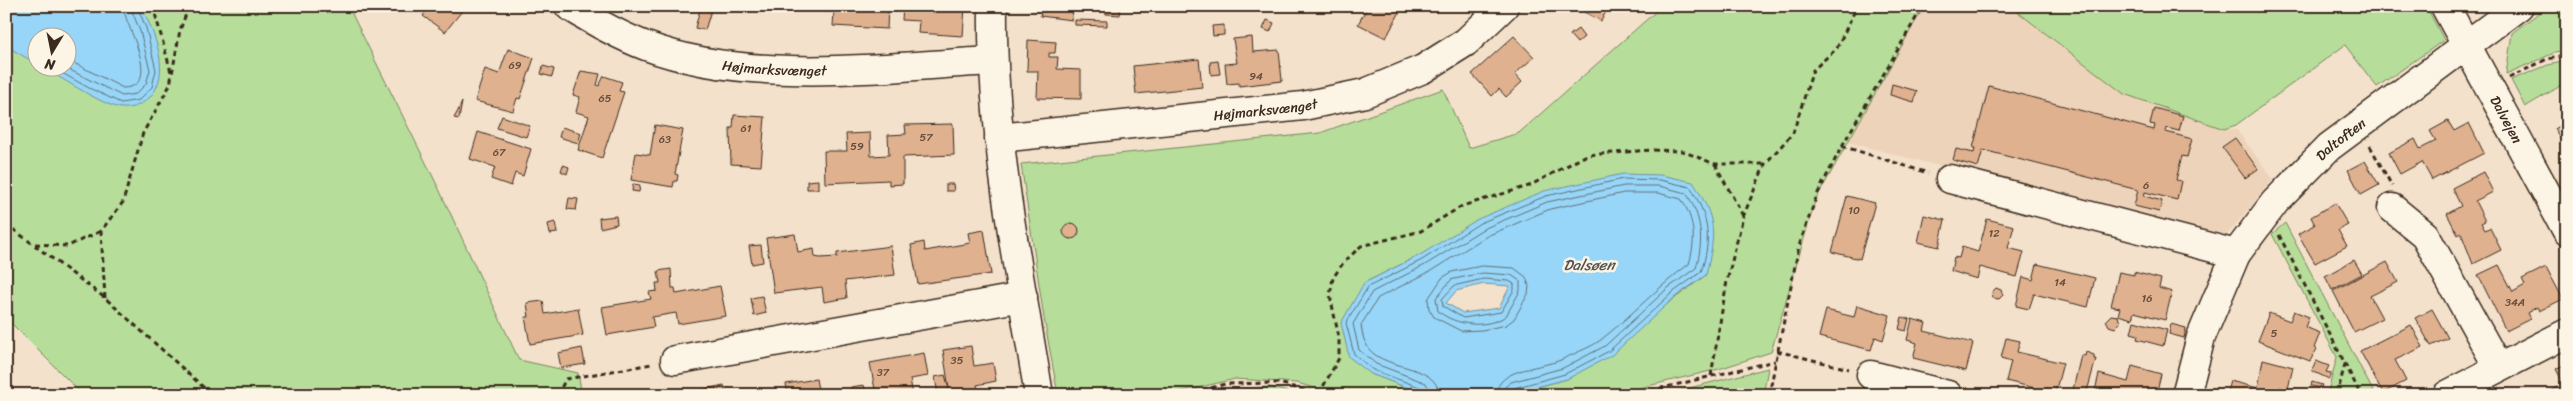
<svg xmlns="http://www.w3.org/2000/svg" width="2573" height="401" font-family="Sriracha,sans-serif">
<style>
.built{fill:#edd3b9}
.green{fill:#b6de9a;stroke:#78845c;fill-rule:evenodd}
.water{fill:#97d6f8;stroke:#7291a1;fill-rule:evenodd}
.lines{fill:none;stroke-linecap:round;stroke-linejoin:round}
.shore{stroke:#606f75;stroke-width:1}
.building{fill:#dfb18f;stroke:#3b2a1e}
.minor-casing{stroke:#3b2a1e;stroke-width:31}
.path{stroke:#3b2a1e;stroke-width:3;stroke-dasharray:5 4;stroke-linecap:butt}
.minor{stroke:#fcf5e5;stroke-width:28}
.labels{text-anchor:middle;stroke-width:5;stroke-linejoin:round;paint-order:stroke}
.number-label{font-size:11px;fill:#644c3a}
.street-label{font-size:14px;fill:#3b2a1e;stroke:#fcf5e5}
.water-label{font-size:15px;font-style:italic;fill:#525554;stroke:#fcf5e5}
</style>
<rect width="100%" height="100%" fill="#f3e1cb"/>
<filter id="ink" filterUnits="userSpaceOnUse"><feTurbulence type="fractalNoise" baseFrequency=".02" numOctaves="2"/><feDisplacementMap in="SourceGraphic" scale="10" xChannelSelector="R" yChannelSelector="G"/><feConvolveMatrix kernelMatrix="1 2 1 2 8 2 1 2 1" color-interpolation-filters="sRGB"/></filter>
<g filter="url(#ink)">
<path class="built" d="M1924 6H2024L2224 129H2236L2273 179 2227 235 1939 166 1848 142Z"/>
<path class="green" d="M6 6H348L438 187 519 360 578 373 582 395H83L6 318ZM38 38H68V68H38Z
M1662 6H1924L1815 201 1771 352 1719 369 1610 395H1506L1567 379 1706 275 1420 255 1364 283 1371 374 1426 395H1338L1297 383 1235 379 1166 395H1058L1044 318 1021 164 1320 133 1443 89 1469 148 1519 133Z
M2010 6H2426L2444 40 2377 87 2345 45 2236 125 2224 129 2124 94Z
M2548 6H2567V51L2554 53 2506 74 2512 33Z
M2567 61V82L2525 107 2511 80 2548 65Z
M2285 223 2375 395H2327L2337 357 2272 234Z
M1768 368 1763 395H1662Z
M1270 387 1298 395H1205L1221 391Z"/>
<path class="water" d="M6 6H141C154 32 173 74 149 98 141 105 132 109 121 108 104 106 60 77 44 68H68V38H38L37 64 6 46Z
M1623 174 1661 175 1693 182C1717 220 1716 232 1706 275L1675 297 1612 355 1567 379 1506 395H1426L1371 374 1349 357 1341 323 1364 283 1420 255 1478 219 1544 191ZM1484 284 1510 286 1499 308 1463 313 1446 303 1456 291Z"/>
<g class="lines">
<path class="shore" d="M68 60 123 88C165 86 124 25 123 6
M53 68 89 88 121 103 139 100 152 87 156 70 146 28 137 6
M66 68 122 96 136 94 146 84 150 70 140 31 130 6
M1482 266 1514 268 1526 277 1529 286 1528 294 1514 319 1506 325 1482 330 1461 331 1434 317 1429 309 1428 299 1442 278 1452 272Z
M1483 273 1511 275 1520 281V291L1506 316C1486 329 1456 326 1438 311L1436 298 1451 280Z
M1484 279 1509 281 1514 284V290L1501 312 1463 318 1443 306 1442 299 1454 286Z
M1425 395 1422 388 1373 370 1354 354 1346 323 1368 287 1422 260 1480 223 1546 196 1623 179 1660 180 1690 187C1709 216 1712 239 1701 272L1672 293 1609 351 1565 374 1514 388 1510 395
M1432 395 1426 383 1376 364 1359 350 1353 324 1372 292 1425 265 1483 229 1547 202 1624 186H1659L1686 193C1702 217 1704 240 1696 268L1668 288 1605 346 1563 368 1511 382 1505 387 1504 395
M1439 395C1438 361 1378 372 1366 344 1363 339 1362 331 1361 325L1378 298 1429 272 1487 236 1550 209 1624 193H1658L1681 199C1695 220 1696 240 1689 264 1658 287 1632 315 1602 339 1592 347 1577 352 1565 358 1545 369 1497 366 1496 395"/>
</g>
<path class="building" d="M429 6H466L445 32 423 16Z
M701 6 712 7 705 30 695 28Z
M824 6H888L887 29 833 26 834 12H823Z
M903 6H965L963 36 918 33 919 21 902 20Z
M1042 6H1073L1072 20 1040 16Z
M1104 6H1121L1120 15 1106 14Z
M1368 6H1403L1386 38 1358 24Z
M1573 6H1609L1601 21Z
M1075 20 1107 21V26L1075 25Z
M1267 20 1274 23 1270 32 1263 29Z
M1224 25V35L1213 36 1212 26Z
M1578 29 1584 37 1577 43 1570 35Z
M1514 36 1534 57 1515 74 1522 82 1506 97 1499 89 1492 96 1472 74Z
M1252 37 1253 52 1279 50 1282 81 1239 86V83L1227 84 1225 64 1237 63 1233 39Z
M1028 40 1056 42 1055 53H1049V57H1058L1057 69 1081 70V99L1037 98 1038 71H1027Z
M508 49 534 58 520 99 517 98 513 111 475 101 485 69 499 74Z
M1199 59 1202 87 1136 94 1133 66Z
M1218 61 1220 74 1211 75 1210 62Z
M543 66 554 69 552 77 541 74Z
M581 71 600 74 597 85 599 86 604 76 622 82 619 91 624 92 602 158 578 150 589 116 576 112 580 97 573 95Z
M1892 84 1917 91 1914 102 1890 95Z
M1989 86 2154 130 2155 125 2150 124 2154 108 2183 116 2179 131 2167 128 2166 132 2192 139 2187 157 2182 156 2176 180 2181 181 2177 200 2145 192 2144 196 2162 201 2159 212 2134 206 2138 190 1983 150 1978 167 1953 160 1956 149 1974 153 1975 148H1973Z
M462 102 459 119 454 118 458 111Z
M734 115 765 117 761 166 731 164 730 128H733Z
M502 116 530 126 526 137 497 128Z
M2448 121 2454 131 2469 123 2484 153 2432 180 2422 162 2400 174 2389 153 2415 139 2420 149 2436 141 2430 131Z
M2567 121V150L2554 129Z
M953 124 954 155 903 157V184L889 185V180L825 183 824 151H847L846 134 870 133 871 156 889 155 888 135 906 134 905 125Z
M655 125 683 130 675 174 678 175 677 181H674L673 187 631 180 636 153 650 155Z
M562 127 581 133 578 143 559 137Z
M478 132 531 149 523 176 515 173 511 186 491 179 495 167 470 159Z
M2235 138 2258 169 2245 178 2222 147Z
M2365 161 2379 185 2361 195 2348 170Z
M563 165 569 167 567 174 561 171Z
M2483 172 2493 192 2475 201 2485 221 2481 223 2485 230 2490 228 2501 250 2473 264 2461 233 2458 235 2447 214 2461 206 2452 188Z
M818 180V189H807V181Z
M633 184 640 185 639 192 632 191Z
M946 184H953L954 191H946Z
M1847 196 1875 203 1860 259 1832 252Z
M569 198 578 199 576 210 567 209Z
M2335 203 2348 225 2338 230 2347 246 2315 263 2298 234 2315 225 2311 217Z
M1924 215 1945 220 1939 247 1918 242Z
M616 216 617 224 600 228 599 218Z
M1987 219 2014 226 2008 248 2024 252 2017 277 1980 267 1977 279 1951 271 1954 257 1959 258 1962 247 1978 252Z
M555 222 557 233 550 234 548 224Z
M1063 231a8 8 0 1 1 16 0a8 8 0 1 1-16 0Z
M984 230 991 274 918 284 911 245 924 242 925 251 970 243 968 233Z
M795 234 798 252 814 249 815 257 820 258 837 257V253L891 246 895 275 845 281 847 298 824 302 822 287 774 293 766 238Z
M761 245 763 262 752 264 749 246Z
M2354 260 2362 274 2332 290 2325 276Z
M2387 262 2398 282 2370 296 2382 318 2354 332 2333 291Z
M2037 264 2095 278 2088 307 2034 294 2029 309 2016 306 2023 277 2033 280Z
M2499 265 2513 292 2525 285 2522 279 2546 267 2563 299 2539 311 2537 307 2527 313 2530 319 2506 331 2478 275Z
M671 269 672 288H675L676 294 720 286 726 316 678 324 676 313 652 317 654 327 607 335 602 307 651 299 649 292 657 291 656 283H660L658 271Z
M2119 272 2134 275V272L2161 279 2159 288 2172 292 2165 320 2134 312 2132 319 2118 315 2120 308 2111 306Z
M1996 288 2001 290 2003 295 1999 299 1993 298 1992 292Z
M762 296 766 313 754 316 751 298Z
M543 301 545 314 578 308 583 335 530 344 525 317H529L527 303Z
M1857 305 1890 315 1883 340 1875 337 1871 350 1819 337 1826 310 1854 317Z
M2432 309 2448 338 2431 346 2415 318Z
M2294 311 2309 317 2305 327 2320 333 2314 348 2317 349 2310 361 2258 341 2269 313 2290 321Z
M2111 315 2118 316 2120 323 2115 328 2109 326 2106 320Z
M1902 317 1909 319 1906 331 1899 329Z
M1912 319 1926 323 1924 331 1973 343 1966 371 1913 358 1917 343 1907 340Z
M2134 321 2167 330 2163 346 2137 339 2138 335 2131 333Z
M2171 324 2186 328 2184 338 2169 334Z
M2411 325 2423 347 2395 360 2406 381 2383 393 2360 351Z
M2006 338 2020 341 2017 352 2063 363 2055 393 2006 381 2011 361 2001 358Z
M971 346 974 366 993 363 996 381 977 385 979 395H938L935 377 945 375 949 389 943 350Z
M582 348 585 364 561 368 558 353Z
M2086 352 2094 355V359H2096L2086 395 2072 394 2081 355 2085 356Z
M924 353 928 376 910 379 913 395H876L870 363Z
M2263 359 2293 367 2288 389 2280 387 2278 395 2260 391 2259 395H2226L2230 381 2258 388Z
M2316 361 2329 366 2326 372 2331 373 2329 379 2312 371Z
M2567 363V390L2556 369Z
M2132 366 2161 374 2156 395H2094L2099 374 2128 382Z
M816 379 819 395H788L786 384Z
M2312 382 2322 385 2321 388 2311 386Z
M724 385 726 395H697L696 391Z
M864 385 866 395H852L851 387Z
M2558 387 2562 395H2549L2548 393Z"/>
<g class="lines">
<g class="minor-casing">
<g id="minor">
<path id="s1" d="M569 6C593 21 620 36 646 46 751 85 883 67 992 61"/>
<path d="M993 6C991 137 1018 266 1039 395"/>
<path id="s2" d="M2445 6 2567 231"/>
<path id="s3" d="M999 138 1303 106 1365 93 1423 69 1466 42 1504 6"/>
<path d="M1950 179 2236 254"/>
<path d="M2392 208 2425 235 2498 367"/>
<path d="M675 360 1023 297"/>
<path d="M1871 375 1948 395"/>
<path id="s4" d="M2186 395 2201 337 2236 254 2275 202 2329 147 2519 6"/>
<path d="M2447 395 2567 333"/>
</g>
</g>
<path class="path" d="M153 6 171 72
M2509 78 2547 59 2567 56
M1842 146 1928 173
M2370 146 2392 186
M1715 164 1743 216
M6 224 105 298 212 395
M2279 235 2361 395
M35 244 68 246 101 231
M105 298 101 231 123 202 143 133 170 85 180 30 189 6
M1777 351 1849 369
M1711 376 1727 281 1743 217 1765 164 1793 133 1813 70 1837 48 1857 6
M1319 394 1339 358V338L1330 295 1333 278 1343 263 1361 246 1421 231 1462 206 1529 186 1587 155 1651 150 1682 151 1715 164H1765
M557 395 566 379 652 364
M1185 395 1225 384 1279 383 1322 395
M1633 395 1775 361
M1769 395 1799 246 1817 195 1842 146 1923 6
M2337 395 2345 364"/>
<use href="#minor" class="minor"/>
</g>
</g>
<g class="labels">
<g class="number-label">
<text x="515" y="69">69</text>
<text x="1256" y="80">94</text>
<text x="605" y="102">65</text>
<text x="746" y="132">61</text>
<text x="926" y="141">57</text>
<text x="665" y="143">63</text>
<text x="857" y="150">59</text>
<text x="499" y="156">67</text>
<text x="2146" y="189">6</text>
<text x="1854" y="214">10</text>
<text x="1994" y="237">12</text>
<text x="2060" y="286">14</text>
<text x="2147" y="302">16</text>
<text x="2515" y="306">34A</text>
<text x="2274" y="337">5</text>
<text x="957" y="364">35</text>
<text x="883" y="376">37</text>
</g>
<g class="street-label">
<text dy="5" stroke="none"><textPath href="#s1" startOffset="218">Højmarksvænget</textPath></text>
<text dy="5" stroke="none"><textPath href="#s3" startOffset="268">Højmarksvænget</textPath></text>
<text dy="5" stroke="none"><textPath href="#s2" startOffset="129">Dalvejen</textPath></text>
<text dy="5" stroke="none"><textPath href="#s4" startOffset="306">Daltoften</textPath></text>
</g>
<g class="water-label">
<text x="1589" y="270">Dalsøen</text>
</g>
</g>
<rect width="2573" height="401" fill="none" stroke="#fcf5e5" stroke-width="25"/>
<rect x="12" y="12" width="2548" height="376" fill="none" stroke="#3b2a1e" stroke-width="2" filter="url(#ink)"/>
<g transform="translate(52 52) rotate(190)"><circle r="24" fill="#fcf5e5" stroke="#afa495"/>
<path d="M0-4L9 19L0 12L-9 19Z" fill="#3b2a1e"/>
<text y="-8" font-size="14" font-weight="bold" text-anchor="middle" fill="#3b2a1e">N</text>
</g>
</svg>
